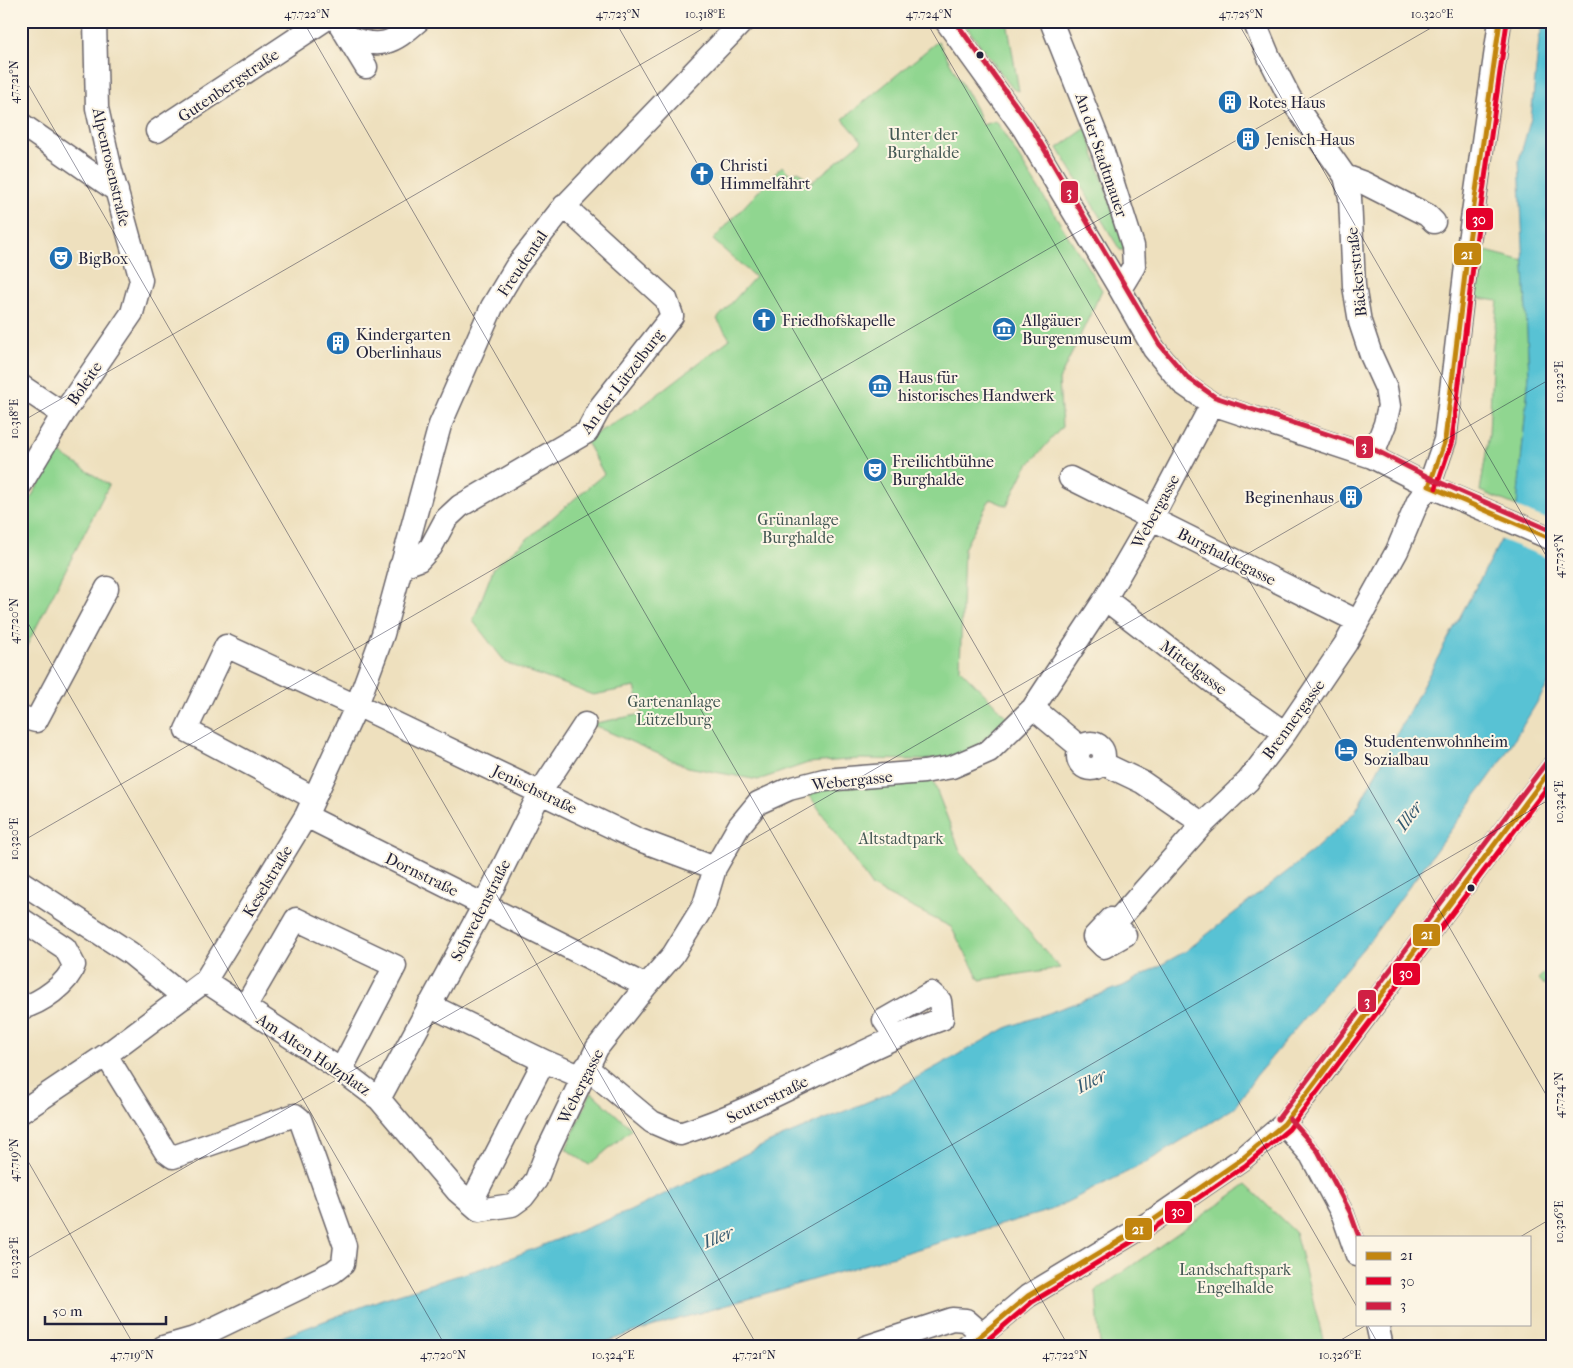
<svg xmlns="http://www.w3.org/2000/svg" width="1573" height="1368" font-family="'IM FELL French Canon',serif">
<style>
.green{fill:#90d690;stroke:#597c66}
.water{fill:#58c2d4;stroke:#3d7288}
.pier{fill:#eee0be}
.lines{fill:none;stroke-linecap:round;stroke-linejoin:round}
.minor-casing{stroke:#696469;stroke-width:25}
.minor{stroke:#fff;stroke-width:22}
.bus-1-casing{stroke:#fcf5e5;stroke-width:9}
.bus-2-casing{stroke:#fcf5e5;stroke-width:9}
.bus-3-casing{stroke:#fcf5e5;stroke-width:9}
.bus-1{stroke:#c2850f;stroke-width:5}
.bus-2{stroke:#e4002b;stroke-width:5}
.bus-3{stroke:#d02044;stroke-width:5}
.ticks{fill:none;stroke:#22223b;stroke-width:1;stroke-opacity:0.45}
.bus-dot{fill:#22223b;stroke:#fcf5e5;stroke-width:2}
.labels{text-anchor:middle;stroke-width:4;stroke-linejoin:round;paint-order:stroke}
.street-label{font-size:16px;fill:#22223b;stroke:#fcf5e5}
.poi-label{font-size:16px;fill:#22223b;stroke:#fcf5e5;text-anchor:start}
.park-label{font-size:16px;fill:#435854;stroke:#fcf5e5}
.water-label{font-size:18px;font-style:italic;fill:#355a71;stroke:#fcf5e5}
.line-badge{stroke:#fcf5e5;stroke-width:2}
.badge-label{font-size:14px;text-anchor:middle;font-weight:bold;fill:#fff}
.neatline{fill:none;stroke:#22223b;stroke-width:2}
.ticks-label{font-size:12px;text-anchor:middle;fill:#22223b}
</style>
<rect width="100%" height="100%" fill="#fcf5e5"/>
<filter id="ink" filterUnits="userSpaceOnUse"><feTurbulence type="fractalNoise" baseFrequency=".02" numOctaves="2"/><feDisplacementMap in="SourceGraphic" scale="10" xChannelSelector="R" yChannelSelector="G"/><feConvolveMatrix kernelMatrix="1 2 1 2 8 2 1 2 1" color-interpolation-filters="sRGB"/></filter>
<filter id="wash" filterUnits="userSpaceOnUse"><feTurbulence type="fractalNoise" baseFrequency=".0096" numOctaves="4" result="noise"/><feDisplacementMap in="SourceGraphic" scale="20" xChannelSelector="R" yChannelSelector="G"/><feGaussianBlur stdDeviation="1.12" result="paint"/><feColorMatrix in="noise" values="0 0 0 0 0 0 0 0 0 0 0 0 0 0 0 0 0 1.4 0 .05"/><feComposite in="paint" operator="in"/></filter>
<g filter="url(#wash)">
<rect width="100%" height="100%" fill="#eee0be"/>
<path class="green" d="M962 21H1007L1019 91 1013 89Z
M938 41 976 109 982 125 996 121 1102 290 1059 380 1062 427 1025 469 1007 506 990 499 964 549 960 669 1008 718 966 755 922 760 860 759 808 763 758 780 688 767 591 724 642 714 635 687 593 695 506 663 473 621 494 567 604 474 585 440 641 407 730 339 717 319 755 277 713 240 782 166 790 174 799 171 811 183 862 141 843 119Z
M1086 128 1125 250H1120L1058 148Z
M1478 249 1524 261 1529 375 1517 506 1480 491 1489 434 1493 345 1498 301 1472 297Z
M58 452 109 485 21 657V514Z
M933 781 961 853 1060 968 980 980 951 927 872 887 806 790Z
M1552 965V992L1538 979Z
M591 1092 632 1129 589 1165 566 1149Z
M1246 1185 1295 1232 1325 1347H1100L1096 1291Z"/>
<path class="water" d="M1544 21H1552V678L1500 763 1370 940 1256 1076 1234 1108 1147 1162 1051 1210 631 1333 591 1347H256L382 1299 492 1265 630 1211 772 1141 889 1093 1006 1028 1123 986 1186 951 1312 852 1355 812 1500 542 1513 509 1517 506 1529 375 1519 160 1531 118 1539 39Z"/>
<path class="pier" d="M1513 506 1552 521V560L1499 539 1510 508Z"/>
</g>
<g filter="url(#ink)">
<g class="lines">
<g class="minor-casing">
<path id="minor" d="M338 21 366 67
M946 21 1024 129 1120 289 1154 349 1182 383 1212 404 1372 457 1429 486 1552 539
M1051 21 1103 152 1133 246 1134 266 1120 289
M1254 21 1269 57 1290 98 1345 176 1350 197 1354 286 1360 322 1371 355 1386 388 1389 406 1385 424 1372 457
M348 37C381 49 392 44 418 21
M21 124 117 191
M157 131 323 21
M1345 176 1364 183 1427 215 1434 222
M21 386 63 414
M1070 478 1357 621
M21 484 63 414 132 313 141 280 111 171 97 108 95 21
M400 567 419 560 431 547 446 519 460 506 587 432 601 406 672 316 666 299 564 206
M1105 599 1214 683 1285 733
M357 705 637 839 715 868
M1033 708 1081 748
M21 717 36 721 107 588
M1078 756a13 13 0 1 1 26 0a13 13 0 1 1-26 0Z
M1102 763 1142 782 1203 824
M314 798 186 730 226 646 356 706
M306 816 646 986
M21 882 130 953 184 997
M21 919 65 948 74 965C68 984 41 1003 21 1008
M1111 919 1125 935 1104 947 1094 937Z
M1115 923 1203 824 1248 781 1285 733 1346 643 1397 551 1418 501 1429 486 1445 440 1469 241 1500 21
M205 981 341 1070 379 1099 457 1191 479 1210 512 1205 523 1197 536 1180 547 1152 597 1048 646 986 673 955 704 905 715 868 739 826 758 803 789 789 824 780 924 772 952 767 989 751 1033 708 1105 599 1152 518 1212 404
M429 1005 544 1061 471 1203
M245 1007 296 919 395 966 341 1070
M106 1055 165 1151 173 1157 295 1115 300 1119 345 1246 343 1264 333 1272 198 1337
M544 1061 582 1077
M586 1067 652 1122 680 1134C771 1105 852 1051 942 1019L940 1001 931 993 884 1020 895 1036
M379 1099 484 905 541 791 585 724
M21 1112 106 1055 205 981 306 816 357 705 383 634 440 425 492 307 516 267 560 211 743 21
M1284 1124 1311 1155 1343 1215 1357 1255
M1377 1324 1382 1347
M163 1347 198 1337 201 1345
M866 1347 952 1319 966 1320 982 1334
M967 1347 1028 1296 1149 1223 1242 1159 1284 1124 1552 768"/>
</g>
<use href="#minor" class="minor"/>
<g class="bus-1-casing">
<path id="bus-1" d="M1429 486 1445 440 1469 241 1500 21
M1429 486 1552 539
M967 1347 1028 1296 1149 1223 1242 1159 1284 1124 1552 768"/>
</g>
<g class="bus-2-casing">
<path id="bus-2" d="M1436 488 1452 441 1476 242 1507 22
M979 1347 1032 1302 1153 1229 1246 1165 1289 1129 1552 781"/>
</g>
<g class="bus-3-casing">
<path id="bus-3" d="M955 21 1030 125 1160 345 1187 377 1215 397 1375 450 1432 479 1552 531
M1278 1119 1546 763
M1290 1119 1318 1151 1350 1212 1359 1237"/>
</g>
<use href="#bus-1" class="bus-1"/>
<use href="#bus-2" class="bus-2"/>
<use href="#bus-3" class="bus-3"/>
</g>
</g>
<path class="ticks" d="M303 21 1069 1347M615 21 1357 1307M926 21 1552 1105M1237 21 1552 566M1548 21 1552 27M21 72 758 1347M21 422 716 21M21 611 446 1347M21 842 1443 21M21 1149 135 1347M1520 1237 1552 1218M21 1262 1552 378M1367 1324 1380 1347M602 1347 1552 798M1329 1347 1368 1324"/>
<defs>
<g id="building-disc" transform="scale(1.25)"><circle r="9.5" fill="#1f6fb2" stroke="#fcf5e5"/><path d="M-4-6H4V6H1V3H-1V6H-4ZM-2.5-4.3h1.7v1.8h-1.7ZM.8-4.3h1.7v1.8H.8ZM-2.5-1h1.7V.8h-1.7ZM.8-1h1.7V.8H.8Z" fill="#fff"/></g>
<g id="church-disc" transform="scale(1.25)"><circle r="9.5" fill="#1f6fb2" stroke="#fcf5e5"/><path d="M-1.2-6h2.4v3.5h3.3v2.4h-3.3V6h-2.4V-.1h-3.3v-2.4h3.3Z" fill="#fff"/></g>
<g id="theatre-disc" transform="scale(1.25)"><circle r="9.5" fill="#1f6fb2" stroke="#fcf5e5"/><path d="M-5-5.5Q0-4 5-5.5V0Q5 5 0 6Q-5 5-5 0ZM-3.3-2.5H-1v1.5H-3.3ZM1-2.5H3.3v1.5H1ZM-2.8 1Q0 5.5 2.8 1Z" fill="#fff"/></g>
<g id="museum-disc" transform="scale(1.25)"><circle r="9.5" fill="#1f6fb2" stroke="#fcf5e5"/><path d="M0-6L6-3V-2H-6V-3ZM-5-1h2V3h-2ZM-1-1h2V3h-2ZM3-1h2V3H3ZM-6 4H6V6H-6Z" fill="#fff"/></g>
<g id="hotel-disc" transform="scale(1.25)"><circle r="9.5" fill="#1f6fb2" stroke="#fcf5e5"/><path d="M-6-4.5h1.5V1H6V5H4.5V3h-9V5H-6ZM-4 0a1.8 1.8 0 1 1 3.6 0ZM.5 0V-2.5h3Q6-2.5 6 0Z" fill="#fff"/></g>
</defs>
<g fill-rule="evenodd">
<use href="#building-disc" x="1230" y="102"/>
<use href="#building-disc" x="1248" y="139"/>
<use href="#church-disc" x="702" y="174"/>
<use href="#theatre-disc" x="61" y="258"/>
<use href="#church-disc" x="764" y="320"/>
<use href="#museum-disc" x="1004" y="329"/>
<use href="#building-disc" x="338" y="343"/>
<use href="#museum-disc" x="880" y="386"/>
<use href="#theatre-disc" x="875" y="470"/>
<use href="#building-disc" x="1351" y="497"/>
<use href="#hotel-disc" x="1346" y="750"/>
</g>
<g class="bus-dot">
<circle cx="980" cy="55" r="4.5"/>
<circle cx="1471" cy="888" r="4.5"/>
</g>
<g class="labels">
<g class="street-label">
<text transform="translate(228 85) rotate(-34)" y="6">Gutenbergstraße</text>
<text transform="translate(1102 155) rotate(71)" y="6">An der Stadtmauer</text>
<text transform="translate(112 167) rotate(77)" y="6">Alpenrosenstraße</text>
<text transform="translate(522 263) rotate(-56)" y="6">Freudental</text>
<text transform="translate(1356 272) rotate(-96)" y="6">Bäckerstraße</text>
<text transform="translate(622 381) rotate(-53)" y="6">An der Lützelburg</text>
<text transform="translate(84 383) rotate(-56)" y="6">Boleite</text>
<text transform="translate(1155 511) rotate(-61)" y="6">Webergasse</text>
<text transform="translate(1227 556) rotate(27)" y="6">Burghaldegasse</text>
<text transform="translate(1194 667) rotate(37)" y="6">Mittelgasse</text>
<text transform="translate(1293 719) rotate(-54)" y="6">Brennergasse</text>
<text transform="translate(852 780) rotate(-6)" y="6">Webergasse</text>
<text transform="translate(535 789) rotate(26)" y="6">Jenischstraße</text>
<text transform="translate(422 874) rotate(26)" y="6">Dornstraße</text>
<text transform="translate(267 881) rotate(-59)" y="6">Keselstraße</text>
<text transform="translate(480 910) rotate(-63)" y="6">Schwedenstraße</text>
<text transform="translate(314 1054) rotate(34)" y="6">Am Alten Holzplatz</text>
<text transform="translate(580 1086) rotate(-63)" y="6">Webergasse</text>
<text transform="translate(767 1099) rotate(-26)" y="6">Seuterstraße</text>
</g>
<g class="poi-label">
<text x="1248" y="108">Rotes Haus</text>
<text x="1266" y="145">Jenisch-Haus</text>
<text x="720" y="171">Christi<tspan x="720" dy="18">Himmelfahrt</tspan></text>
<text x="78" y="264">BigBox</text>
<text x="782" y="326">Friedhofskapelle</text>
<text x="1022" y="326">Allgäuer<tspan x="1022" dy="18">Burgenmuseum</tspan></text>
<text x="356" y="340">Kindergarten<tspan x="356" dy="18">Oberlinhaus</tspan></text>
<text x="898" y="383">Haus für<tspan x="898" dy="18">historisches Handwerk</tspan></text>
<text x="892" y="467">Freilichtbühne<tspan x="892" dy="18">Burghalde</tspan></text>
<text x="1334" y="503" text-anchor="end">Beginenhaus</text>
<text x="1364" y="747">Studentenwohnheim<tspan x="1364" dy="18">Sozialbau</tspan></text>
</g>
<g class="park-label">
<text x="923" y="140">Unter der<tspan x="923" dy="18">Burghalde</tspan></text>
<text x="798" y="525">Grünanlage<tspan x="798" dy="18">Burghalde</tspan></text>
<text x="674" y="707">Gartenanlage<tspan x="674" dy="18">Lützelburg</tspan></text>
<text x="901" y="844">Altstadtpark</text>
<text x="1235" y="1275">Landschaftspark<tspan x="1235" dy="18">Engelhalde</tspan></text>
</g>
<g class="water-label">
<text transform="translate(1409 816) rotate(-53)" y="6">Iller</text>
<text transform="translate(1091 1081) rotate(-28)" y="6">Iller</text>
<text transform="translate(718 1237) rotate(-22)" y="6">Iller</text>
</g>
</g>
<g class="line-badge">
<rect x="1060" y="180" width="19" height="24" rx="5" fill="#d02044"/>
<rect x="1465" y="207" width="29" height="24" rx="5" fill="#e4002b"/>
<rect x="1453" y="242" width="29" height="24" rx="5" fill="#c2850f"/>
<rect x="1355" y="435" width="19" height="24" rx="5" fill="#d02044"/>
<rect x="1412" y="923" width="29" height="24" rx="5" fill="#c2850f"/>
<rect x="1392" y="962" width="29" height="24" rx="5" fill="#e4002b"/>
<rect x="1357" y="989" width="20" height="24" rx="5" fill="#d02044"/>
<rect x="1164" y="1200" width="29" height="24" rx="5" fill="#e4002b"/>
<rect x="1124" y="1217" width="29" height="24" rx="5" fill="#c2850f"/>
</g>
<g class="badge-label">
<text x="1069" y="197">3</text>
<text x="1479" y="224">30</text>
<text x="1467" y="259">21</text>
<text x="1364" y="451">3</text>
<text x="1427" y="939">21</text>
<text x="1406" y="978">30</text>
<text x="1367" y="1006">3</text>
<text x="1178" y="1216">30</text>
<text x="1138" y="1234">21</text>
</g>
<rect width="1573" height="1368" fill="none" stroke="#fcf5e5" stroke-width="55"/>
<rect x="1356" y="1236" width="175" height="90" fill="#fcf5e5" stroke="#a5a1a1"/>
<rect x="1366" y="1252" width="25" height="8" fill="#c2850f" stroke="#a5a1a1"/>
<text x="1400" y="1260" font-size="15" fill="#22223b">21</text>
<rect x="1366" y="1277" width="25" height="8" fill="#e4002b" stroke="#a5a1a1"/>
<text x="1400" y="1286" font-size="15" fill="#22223b">30</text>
<rect x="1366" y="1302" width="25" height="8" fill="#d02044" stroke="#a5a1a1"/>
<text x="1400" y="1310" font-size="15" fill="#22223b">3</text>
<path d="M45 1316v8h121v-8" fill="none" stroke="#22223b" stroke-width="2.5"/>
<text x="52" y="1316" font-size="15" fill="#22223b" stroke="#fcf5e5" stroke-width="4" paint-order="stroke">50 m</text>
<rect x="28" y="28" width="1518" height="1312" class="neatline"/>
<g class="ticks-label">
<text x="307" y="18">47.722°N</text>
<text x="618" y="18">47.723°N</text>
<text x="705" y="18">10.318°E</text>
<text x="929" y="18">47.724°N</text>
<text x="1241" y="18">47.725°N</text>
<text x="1432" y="18">10.320°E</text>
<text transform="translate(14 82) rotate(-90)" y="4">47.721°N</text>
<text transform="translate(1559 382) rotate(-90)" y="4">10.322°E</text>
<text transform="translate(14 419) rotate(-90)" y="4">10.318°E</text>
<text transform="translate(1559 556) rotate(-90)" y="4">47.725°N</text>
<text transform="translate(14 621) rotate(-90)" y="4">47.720°N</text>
<text transform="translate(1559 802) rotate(-90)" y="4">10.324°E</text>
<text transform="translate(14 839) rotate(-90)" y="4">10.320°E</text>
<text transform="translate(1559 1095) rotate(-90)" y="4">47.724°N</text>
<text transform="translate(14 1160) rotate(-90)" y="4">47.719°N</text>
<text transform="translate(1559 1222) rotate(-90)" y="4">10.326°E</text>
<text transform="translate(14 1258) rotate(-90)" y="4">10.322°E</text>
<text x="132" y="1359">47.719°N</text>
<text x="443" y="1359">47.720°N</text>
<text x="613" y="1359">10.324°E</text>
<text x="754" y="1359">47.721°N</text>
<text x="1065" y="1359">47.722°N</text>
<text x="1340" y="1359">10.326°E</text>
</g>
</svg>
